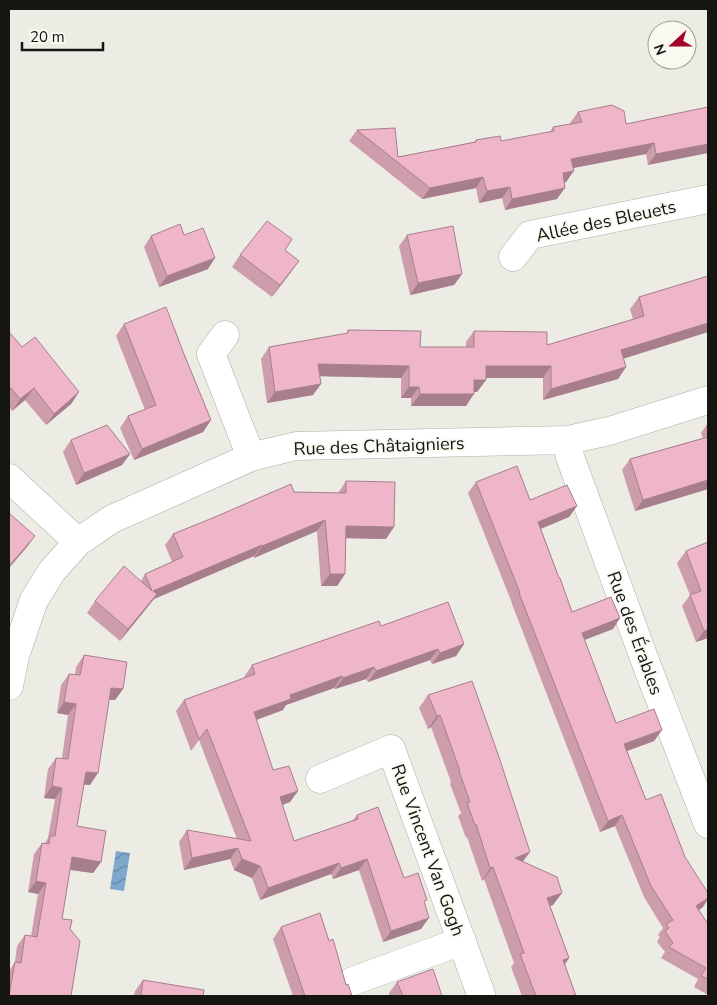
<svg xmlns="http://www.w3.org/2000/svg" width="717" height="1005" font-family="'Nunito Sans',sans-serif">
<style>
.water{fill:url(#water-waves)}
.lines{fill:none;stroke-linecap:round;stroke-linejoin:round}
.street-casing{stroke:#afaea6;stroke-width:29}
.street{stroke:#fff;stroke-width:28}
.wall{fill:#cd9dac}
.shaded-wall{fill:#a77f8c}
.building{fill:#eeb6c8;stroke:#a77f8c}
.labels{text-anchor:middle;stroke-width:4;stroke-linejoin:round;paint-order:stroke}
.street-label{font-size:18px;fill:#151512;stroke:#faf9f1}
</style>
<defs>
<pattern id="water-waves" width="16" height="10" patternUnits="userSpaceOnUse" patternTransform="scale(1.25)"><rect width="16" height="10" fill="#7fa8cd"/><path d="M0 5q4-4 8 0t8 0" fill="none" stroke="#6788a5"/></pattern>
</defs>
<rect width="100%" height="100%" fill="#ecebe4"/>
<path class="water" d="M116 851 130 853 124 891 110 889Z"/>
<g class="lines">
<g class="street-casing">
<path id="street" d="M513 257 530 235 708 199
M225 335 211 354 251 457
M568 440 570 457 647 666 708 824
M9 478 78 542
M9 686 15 656 34 600 52 571 78 542 112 519 251 457 296 446 568 440 609 431 708 400
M320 779 391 749 481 994V996
M353 981 462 941"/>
</g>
<use href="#street" class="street"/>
</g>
<path class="wall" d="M708 107 648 165 646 154 573 168 566 182 564 183 557 199 505 210 502 198 479 203 476 188 422 199 349 141 357 130 398 157 474 142 476 140 501 141 550 132 553 127 571 124 570 123 578 112 626 124Z
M184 235 208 269 159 287 144 247 151 236Z
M407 235 462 274 454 285 410 295 399 246Z
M285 250 299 261 272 297 232 267 240 255Z
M708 276V332L623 359 626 367 618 379 543 400V378H486V380L477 392H474L466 406H411V398H401V378L320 376 313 395 267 403 261 359 269 347 346 334 348 330 420 347H466V342L474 331 547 345 633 319 630 309 639 297Z
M124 324 184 355 211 420 203 432 134 460 120 428 128 416 145 410 116 336Z
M9 332 22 347 79 392 71 404 46 425 25 400 12 411 9 407Z
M708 423V489L635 511 622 470 630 459 703 438 701 433Z
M71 440 130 454 122 465 76 485 63 452Z
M346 481 386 539 346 538 345 574 337 586H321L317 531 254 558V556L154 599 120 641 87 613 95 601 141 581 145 574 172 562 165 545 173 534 294 492 338 493Z
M476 482 530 500 577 506 569 517 541 529 572 612 620 618 613 629 584 640 616 723 662 730 654 741 627 751 646 800 703 907 699 910 708 924V995L694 987 698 979 661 958 665 952 657 942 660 937 658 935 663 928 644 897 615 826 600 832 512 604V603L468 493Z
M708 542V638L696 642 682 606 690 595 677 563 686 551Z
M381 626 464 644 456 656 432 664 430 660 368 682 366 679 335 689 334 688 286 705 283 710 256 720 273 770 298 791 290 802 282 805 294 841 352 821 357 815 404 878 424 904 421 929 383 942 359 870 333 879 331 874 260 900 252 878 234 870 230 859 184 870 179 842 187 830 237 839 199 740 191 751 176 711 184 700 244 678V677L252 665Z
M84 655 123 689 115 700H109L90 785 84 784 77 826 101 862 93 873 70 870 9 996V971L15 962 17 946 25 935 31 936 38 894 28 892 34 854 42 843H45L48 838 55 799 44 798 48 769 56 758H62L68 715 57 713 61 685 69 674H75L76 667Z
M428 695 523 862 553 905 550 906 569 958 565 964 576 996H522L511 967 514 963 484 879 482 881 467 837 466 838 458 816 461 813 450 784 451 782 431 727 428 729 419 708Z
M281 927 329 941 346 985 352 996H293L273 939Z
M143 980 203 996H134L135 991Z
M397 982 442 996H390L389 993Z"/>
<path class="shaded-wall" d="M654 143 646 154 563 170 571 159Z
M708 144V153L648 165 656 154Z
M574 171 566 182 555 184 563 173Z
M483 177 476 188 422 199 430 188Z
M510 187 502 198 479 203 487 191Z
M565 188 557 199 505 210 512 199Z
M215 258 208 269 159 287 167 276Z
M299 261 291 272 272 297 280 285Z
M462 274 454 285 410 295 418 283Z
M708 323V332L612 362 621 350Z
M318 364 409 366 401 378 310 376Z
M486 366H551L543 378H478Z
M626 367 618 379 543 400 551 389Z
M474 380H486L477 392 466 391Z
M321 384 313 395 267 403 275 392Z
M409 387H419L411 398H401Z
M34 388 25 400 12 411 20 399Z
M79 392 71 404 46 425 54 414Z
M420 394H474L466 406H411Z
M211 420 203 432 134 460 142 449Z
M130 454 122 465 76 485 84 473Z
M708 480V489L635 511 643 500Z
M577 506 569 517 530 533 538 522Z
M325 520 317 531 254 558 262 546Z
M346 526 394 527 386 539 338 538Z
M35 536 27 547 9 568V566Z
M262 545 254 556 154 599 120 641 153 591Z
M330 574H345L337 586H321Z
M620 618 613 629 574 644 582 633Z
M708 629V638L696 642 704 631Z
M464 644 456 656 432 664 440 653Z
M438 649 430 660 368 682 376 671Z
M374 667 366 679 335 689 343 678Z
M342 676 334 688 286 705 283 710 245 724 254 712 290 695Z
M111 688 123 689 115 700 103 699Z
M64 702 76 704 68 715 57 713Z
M440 715 431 727 428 729 437 716Z
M662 730 654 741 616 755 624 744Z
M86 772 98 773 90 785 78 784Z
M52 786 62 788 55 799 44 798Z
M298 791 290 802 272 809 280 797Z
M622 815 615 826 600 832 608 821Z
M238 848 230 859 184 870 192 858Z
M530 852 521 864 515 858Z
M72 857 101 862 93 873 64 869Z
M242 859 260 866 252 878 234 870Z
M367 859 359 870 333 879 341 868Z
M339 863 331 874 260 900 268 888Z
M493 867 484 879 482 881 490 868Z
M36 881 46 883 38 894 28 892Z
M562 893 553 905 538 910 547 898Z
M708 898V899L703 907 689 917 696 906Z
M429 918 421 929 383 942 391 931Z
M569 958 560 971 563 960Z"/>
<path class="building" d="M612 105 624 111 626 124 708 107V144L656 154 654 143 571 159 574 171 563 173 565 188 512 199 510 187 487 191 483 177 430 188 357 130 395 128 398 157 476 142V140L500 136 501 141 554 131 553 127 582 122 578 112Z
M267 221 292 239 285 250 299 261 280 285 240 255Z
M180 224 184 235 203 228 215 258 167 276 151 236Z
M453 226 462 274 418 283 407 235Z
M708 276V323L621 350 626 367 551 389V366H486V380H474V394H420L419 387H409V366L318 364 321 384 275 392 269 347 348 333V330L421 331 420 347H474V331L547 332V345L644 316 639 297Z
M166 307 184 354 211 420 142 449 128 416 156 405 124 324Z
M9 332 22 347 35 337 79 392 54 414 34 388 20 399 11 388 9 389Z
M107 425 130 454 84 473 71 440Z
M708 437V480L643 500 630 459Z
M517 466 530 500 567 485 577 506 538 522 559 578H560L572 612 611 597 620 618 582 633 616 723 654 709 662 730 624 744 646 800 661 794 685 857 708 893V898L696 906 708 924V979L701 976 706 968 669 947 673 943 665 931 669 928 666 924 673 920 651 886 622 815 608 821 519 593H520L476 482Z
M346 481 395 482 394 527 346 526 345 574H330L325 520 262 546V545L153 591 157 594 128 629 95 601 124 566 152 591 145 574 183 557 173 534 215 517 291 484 294 492 346 493Z
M9 513 35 536 9 566Z
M708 542V629L704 631 690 595 701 591 686 551Z
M448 602 464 644 440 653 438 649 376 671 374 667 343 678 342 676 290 695 291 699 254 712 273 770 289 766 298 791 280 797 294 841 358 819 357 815 378 807 404 878 418 873 427 900 424 901 429 918 391 931 367 859 341 868 339 863 268 888 260 866 242 859 238 848 192 858 187 830 251 841 207 729 199 739 184 700 255 674 252 665 379 621 381 626Z
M84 655 127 662 123 689 111 688 98 773 86 772 77 826 106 831 101 862 72 857 62 919 72 920 70 929 80 941 71 996H9L15 962 21 963 25 935 37 937 46 883 36 881 42 843 49 844 50 836H55L62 788 52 786 56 758 68 759 76 704 64 702 69 674 80 675Z
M472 681 499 757 530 852 515 858 557 877 562 893 547 898 569 958 563 960 576 996H536L520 954 524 953 493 867 490 868 476 824 475 825 467 803 470 802 459 771H460L440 715 437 716 428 695Z
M320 913 329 941 333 939 346 985 348 984 352 996H305L281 927Z
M433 969 442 996H403L397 982Z
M143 980 204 990 203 996H141Z"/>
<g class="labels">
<g class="street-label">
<text transform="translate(606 221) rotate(-12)" y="6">Allée des Bleuets</text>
<text transform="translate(379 446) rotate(-2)" y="6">Rue des Châtaigniers</text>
<text transform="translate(635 633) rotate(70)" y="6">Rue des Érables</text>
<text transform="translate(428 850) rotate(70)" y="6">Rue Vincent Van Gogh</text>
</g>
</g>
<rect width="717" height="1005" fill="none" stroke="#151512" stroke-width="20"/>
<g transform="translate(672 45) rotate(249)"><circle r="24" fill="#faf9f1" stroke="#9e9e98"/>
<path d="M0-4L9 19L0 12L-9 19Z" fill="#a20425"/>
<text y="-8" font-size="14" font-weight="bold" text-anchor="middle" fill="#151512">N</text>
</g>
<path d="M22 42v8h81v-8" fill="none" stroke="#151512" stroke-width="2.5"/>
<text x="30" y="42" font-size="15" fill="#151512" stroke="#faf9f1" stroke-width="4" paint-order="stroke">20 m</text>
</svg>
